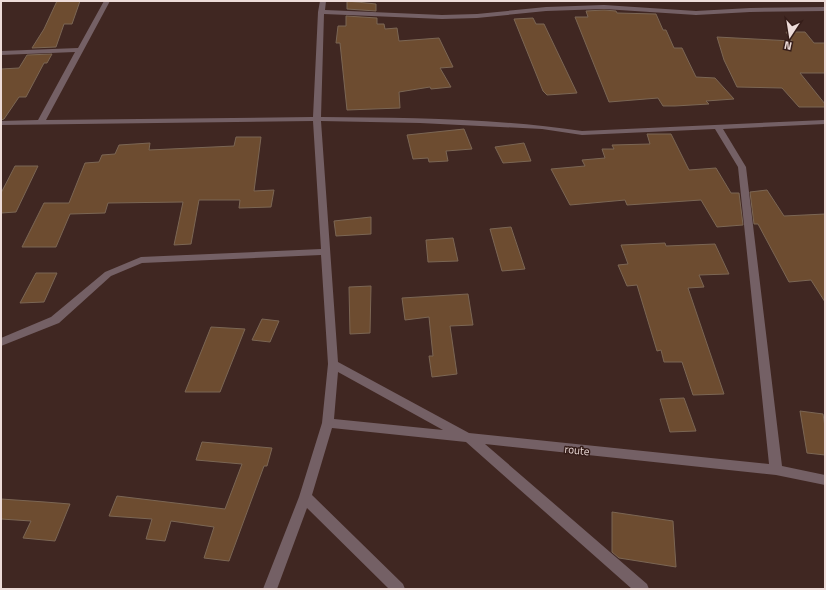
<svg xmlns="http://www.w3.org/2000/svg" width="826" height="590" font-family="'Titillium Web',sans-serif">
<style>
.building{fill:#6d4c30;stroke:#7b6654}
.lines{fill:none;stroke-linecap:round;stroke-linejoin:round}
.street{fill:#746065;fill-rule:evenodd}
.labels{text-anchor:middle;stroke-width:3;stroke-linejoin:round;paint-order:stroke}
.street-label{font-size:11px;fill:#eddcd9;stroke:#351d19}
</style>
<rect width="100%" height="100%" fill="#402722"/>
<path class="building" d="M57 1H80L72 24H64L56 47 32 48 44 29Z
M347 1 376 4V11L347 9Z
M586 11 604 10 616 11 617 13 656 14 663 30H666L674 48H682L696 77 715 78 734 99 706 101 709 104 675 106H663L658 98 609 102 575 17H588Z
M346 16 377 18V24H384L385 29 397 28 399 41 439 38 453 67 440 68 451 87 431 89 430 87 399 92 400 108 347 110 340 43H336L338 26H346Z
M533 18 536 24H544L577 93 547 95 543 91 514 19Z
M786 32H805L814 43H825V73H800L825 104V107H799L782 88 737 87 724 60 717 37 792 41Z
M52 54 47 63H44L26 97H19L4 119 1 120V69L19 68 27 55Z
M464 129 472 149 446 151 448 161 429 162 428 158 413 159 407 135Z
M647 134H671L689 170 716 168 731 193H739L743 225 717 227 701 200 627 205 625 200 570 205 551 169 585 166 582 160 605 158 602 149H614L612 145 650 144Z
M236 137H261L254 191 274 190 271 207 239 208 240 200H199L191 244 174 245 183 202 108 203 105 213 70 214 56 247H22L44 203H69L85 163 99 162 102 155 115 154 119 145 150 143 149 150 234 146Z
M524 143 531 161 503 163 495 147Z
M15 166H38L16 212 1 213V193Z
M767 190 784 216 825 214V302L811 280 789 282 758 224H754L750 192Z
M371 217V234L336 236 334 221Z
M511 227 525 269 502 271 490 229Z
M453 238 458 261 428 262 426 240Z
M665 243 666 246 715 244 729 274 699 275 704 287 688 288 724 394 693 395 682 362H664L661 350 657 351 637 285 627 286 618 265 628 264 621 245Z
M36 273H57L44 302 20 303Z
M371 286 370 333 350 334 349 287Z
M468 294 473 325 450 326 457 374 432 377 429 356H433L429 317 405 320 402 298Z
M262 319 279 321 270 342 252 340Z
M211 327 245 329 220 392H185Z
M684 398 696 431 670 432 660 399Z
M800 411 823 414 825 427V455L807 453Z
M202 442 272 448 267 466H264L229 561 204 558 214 527 171 521 165 541 146 539 152 519 109 516 117 496 225 509 242 464 196 460Z
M1 499 45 502 70 504 55 541 23 538 31 521 1 519Z
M612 512 673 521 676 567 619 558 612 552Z"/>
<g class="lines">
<path class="street" d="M104 1H110L46 120 313 117 318 12 320 1H326L325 10 442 15 477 14 546 7 604 5 696 11 750 8 825 7V11L750 12 696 15 604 9 546 11 477 18 442 19 324 14 321 117C408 118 496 118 582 131L825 120V124L723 129 746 167 782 466 825 475V485L776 475 485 444 647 584 649 589H632L466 442 332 428 312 495 403 584 405 589H389L307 508 277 589H263L299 497 322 423 328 364 321 255 142 263 111 276 59 323 1 346V338L51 317 105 272 141 257 321 249 313 121 1 125V121L38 120 75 52 1 55V51L78 48ZM321 121 420 123 542 129 582 135 715 129 738 167 769 464 469 433 338 362ZM338 372 443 430 334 419Z"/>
</g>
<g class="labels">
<g class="street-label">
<text transform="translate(577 450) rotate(6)" y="4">route</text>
</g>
</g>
<rect width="826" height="590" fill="none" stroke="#eddcd9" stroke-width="4"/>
<g transform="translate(790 36) rotate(192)" stroke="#351d19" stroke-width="3" paint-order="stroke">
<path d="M0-3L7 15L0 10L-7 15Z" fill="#eddcd9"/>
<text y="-6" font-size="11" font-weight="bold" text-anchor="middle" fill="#eddcd9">N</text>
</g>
</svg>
